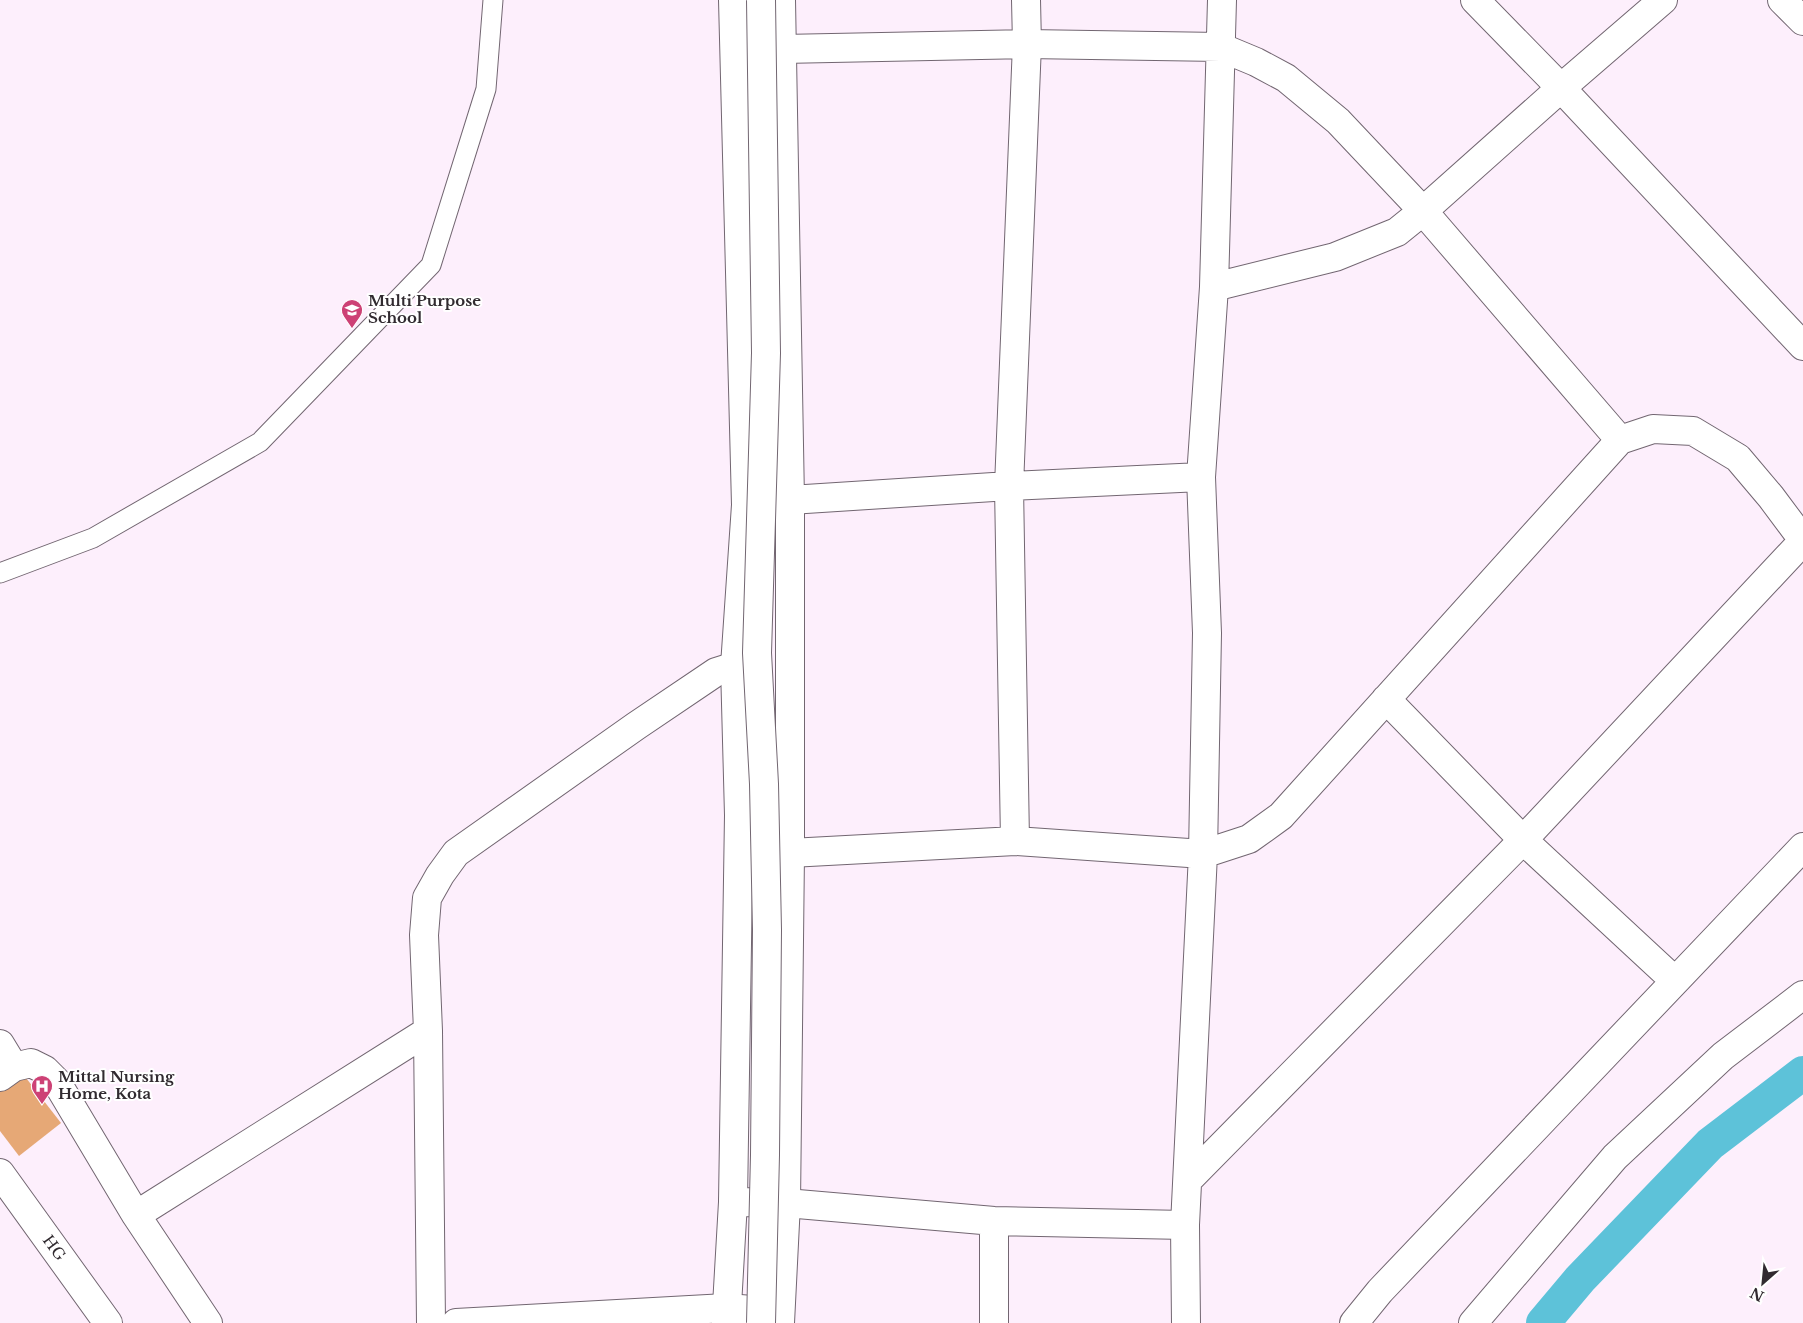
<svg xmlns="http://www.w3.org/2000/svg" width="1803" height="1323" font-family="'Libre Baskerville',serif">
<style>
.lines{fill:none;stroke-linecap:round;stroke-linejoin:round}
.canal{stroke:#5dc2d9;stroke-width:34}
.building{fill:#e6a876}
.lane-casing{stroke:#726671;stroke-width:21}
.street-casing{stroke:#726671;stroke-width:30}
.secondary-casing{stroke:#726671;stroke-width:30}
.lane{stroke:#fff;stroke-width:19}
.street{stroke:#fff;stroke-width:28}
.secondary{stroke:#fff;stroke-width:28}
.secondary-bridge-casing{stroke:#726671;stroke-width:30;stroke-linecap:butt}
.secondary-bridge{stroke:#fff;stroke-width:28}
.labels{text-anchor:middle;stroke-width:4;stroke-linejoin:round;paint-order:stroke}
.poi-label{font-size:15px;font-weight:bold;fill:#312b30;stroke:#fff;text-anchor:start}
.street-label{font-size:15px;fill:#312b30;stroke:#fff}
</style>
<rect width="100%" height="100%" fill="#fdeffc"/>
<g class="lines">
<path class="canal" d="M1543 1323 1580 1279 1710 1144 1803 1073"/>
</g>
<path class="building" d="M23 1074 61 1123 19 1156 0 1131V1092Z"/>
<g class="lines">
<g class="lane-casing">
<path id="lane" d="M0 573 93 538 260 442 431 265 486 89 493 0"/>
</g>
<g class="street-casing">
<path id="street" d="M1475 0 1561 88 1803 346
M1782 0 1803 21
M782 49 1027 44 1220 47 1256 62 1286 78 1338 121 1423 211 1620 440
M1214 287 1335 257 1397 232 1423 211 1561 88 1663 0
M766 503 790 500 1009 486 1201 477
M1386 699 1523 840 1675 981
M1015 841 1009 486 1027 44 1026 0
M790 853 1015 841 1203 854 1249 839 1281 816 1620 440 1653 429 1693 431 1738 458 1771 497 1803 540
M0 1044 14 1067
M0 1077 14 1067 31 1063 45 1070 56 1081 136 1215 208 1323
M0 1173 108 1323
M1188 1180 1523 840 1803 541
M733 1202 786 1203 994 1221 1185 1225
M136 1215 428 1031
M431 1323 428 1031 424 935 427 898 440 875 456 853 636 726 716 672 735 666
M456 1323 726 1308 780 1312
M994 1323V1221
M1186 1323 1185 1225 1203 854 1207 633 1201 477 1214 287 1222 0
M1354 1323 1380 1291 1803 847
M1473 1323 1615 1157 1723 1056 1803 995"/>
</g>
<g class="secondary-casing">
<path id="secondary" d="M726 1323 733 1202 739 815 735 666 746 505 733 0
M780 1323 786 1203 790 853V500L781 0"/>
</g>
<use href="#lane" class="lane"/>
<use href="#street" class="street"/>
<use href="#secondary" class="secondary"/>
<g class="secondary-bridge-casing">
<path id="secondary-bridge" d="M761 1323 765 1155 767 930 764 784 757 653 766 353 761 0"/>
</g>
<use href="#secondary-bridge" class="secondary-bridge"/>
</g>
<defs>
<g id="school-pin" transform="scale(1.125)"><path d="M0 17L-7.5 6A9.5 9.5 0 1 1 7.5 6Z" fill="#cd4175" stroke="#fff"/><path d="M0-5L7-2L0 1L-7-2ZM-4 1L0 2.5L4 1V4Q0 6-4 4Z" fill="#fff"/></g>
<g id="hospital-pin" transform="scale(1.125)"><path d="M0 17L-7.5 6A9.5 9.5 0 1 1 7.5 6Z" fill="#cd4175" stroke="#fff"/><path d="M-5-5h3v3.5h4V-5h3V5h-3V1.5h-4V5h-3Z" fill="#fff"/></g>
</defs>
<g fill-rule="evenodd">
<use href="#school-pin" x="352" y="310"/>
<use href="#hospital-pin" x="42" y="1086"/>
</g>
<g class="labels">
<g class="poi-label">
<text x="368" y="306">Multi Purpose<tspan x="368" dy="17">School</tspan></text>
<text x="58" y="1082">Mittal Nursing<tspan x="58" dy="17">Home, Kota</tspan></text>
</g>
<g class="street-label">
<text transform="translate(54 1248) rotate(54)" y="5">HG</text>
</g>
</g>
<g transform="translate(1763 1283) rotate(207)" stroke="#ffffff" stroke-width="4" paint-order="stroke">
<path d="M0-4L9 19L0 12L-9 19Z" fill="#312b30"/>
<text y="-8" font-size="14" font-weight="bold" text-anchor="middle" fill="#312b30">N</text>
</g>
</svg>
